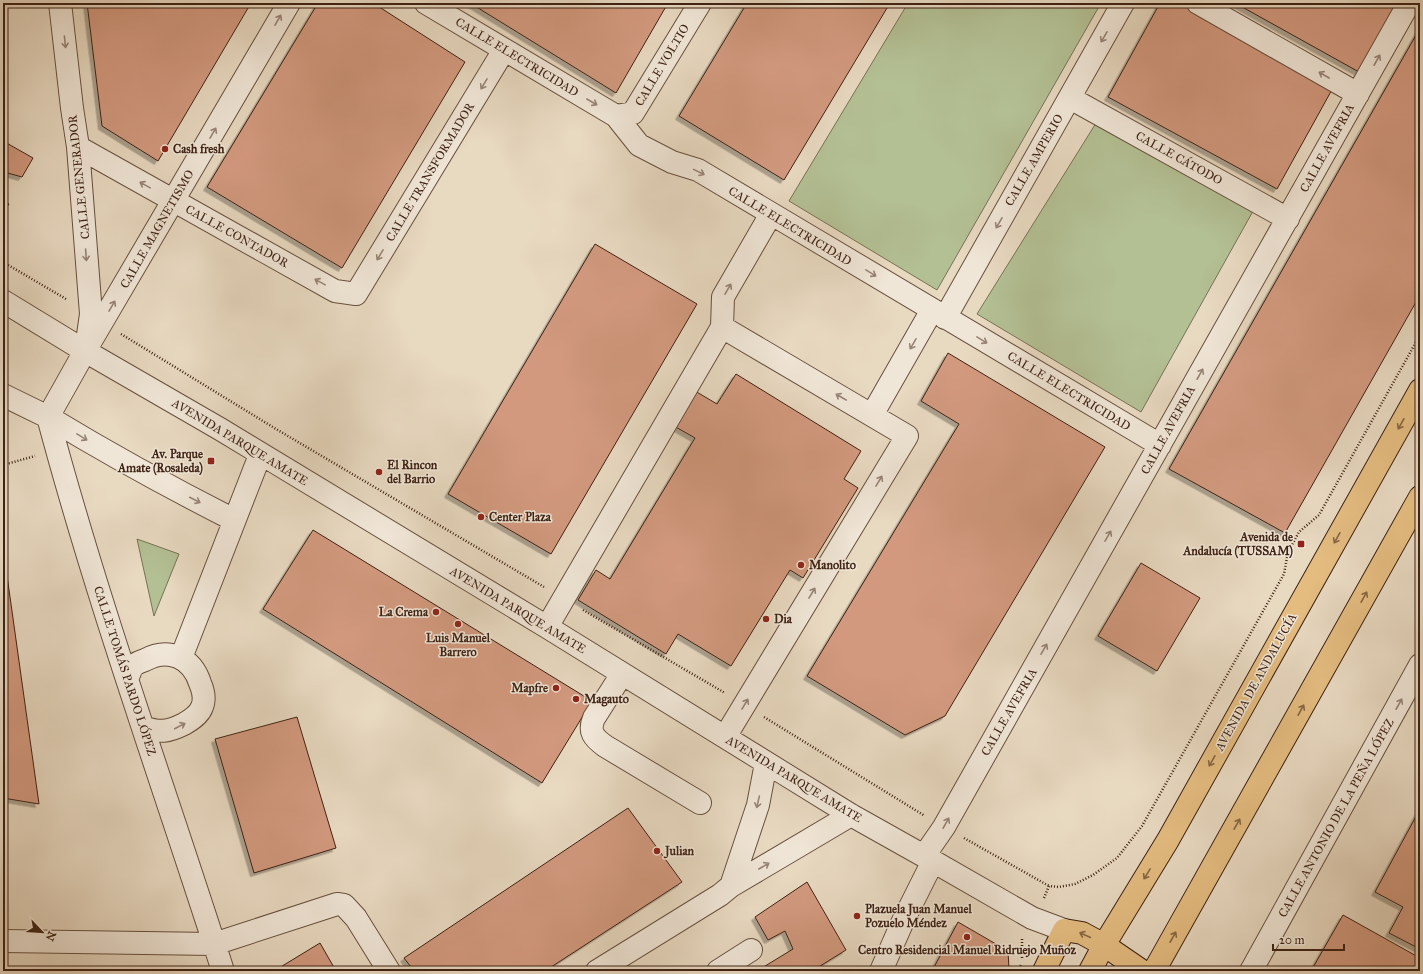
<svg xmlns="http://www.w3.org/2000/svg" width="1423" height="974" font-family="'IM FELL Great Primer',serif">
<style>
.green{fill:#b3c094;stroke:#787154}
.building{fill:#d2997e;stroke:#3e2214;filter:url(#shadow)}
.lines{fill:none;stroke-linecap:round;stroke-linejoin:round}
.minor-casing{stroke:#68503f;stroke-width:24}
.major-casing{stroke:#3e2214;stroke-width:24}
.path{stroke:#3e2214;stroke-width:2.5;stroke-dasharray:1 2;stroke-linecap:butt}
.minor{stroke:#f0e6d7;stroke-width:22}
.major{stroke:#e4bc80;stroke-width:22}
.oneway{stroke:#978476}
.oneway2{stroke:#896745}
.poi-dot{fill:#8f2418;stroke:#f0e6d7;stroke-width:1.5}
.labels{text-anchor:middle;stroke-width:3;stroke-linejoin:round;paint-order:stroke}
.street-label{font-size:12px;fill:#3e2214;stroke:#f0e6d7}
.poi-label{font-size:12px;font-weight:bold;fill:#3e2214;stroke:#f0e6d7;text-anchor:start}
</style>
<defs>
<filter id="shadow"><feDropShadow dx="-3.5" dy="3.5" stdDeviation="0" flood-color="#0004"/></filter>
</defs>
<rect width="100%" height="100%" fill="#e8d9c1"/>
<filter id="stains"><feTurbulence type="fractalNoise" baseFrequency=".005" numOctaves="4"/><feColorMatrix values="0 0 0 0 .2 0 0 0 0 .09 0 0 0 0 .02 0 0 0 .5 -.17"/></filter>
<radialGradient id="worn" r=".72"><stop offset=".6" stop-color="#630" stop-opacity="0"/><stop offset="1" stop-color="#630" stop-opacity=".3"/></radialGradient>
<path class="green" d="M908 3H1101L937 290 789 201Z
M1106 107 1262 195 1141 412 977 314Z
M137 539 179 554 154 616Z"/>
<path class="building" d="M87 3H251L158 161 102 126Z
M318 3H373L465 62 342 268 207 187Z
M470 3H668L616 93Z
M747 3H890L784 180 679 116Z
M1160 3H1188L1334 86 1277 189 1108 97Z
M1235 3H1396L1359 72Z
M1420 28V295L1285 533 1169 469Z
M3 141 33 158 22 177 4 172 3 175Z
M3 201 9 204 3 213Z
M595 244 697 304 551 554 448 494Z
M948 353 1105 447 945 716 905 735 807 676 959 424 921 401Z
M736 374 861 451 844 479 858 488 803 578 790 570 731 666 678 634 666 654 578 600 596 570 610 579 695 438 674 426 695 391 717 404Z
M313 530 592 701 542 783 263 609Z
M3 547 39 804 3 798Z
M1141 563 1200 598 1157 671 1098 636Z
M297 717 336 848 254 873 215 739Z
M628 808 682 882 545 971H414L404 958Z
M1420 809V949L1389 933 1403 907 1375 892Z
M807 882 846 950 812 971H757L793 949 785 931 768 940 755 917Z
M1343 915 1420 958V971H1311Z
M958 922 1008 951 1009 969 1007 971H932Z
M320 943 336 971H274Z"/>
<g class="lines">
<g class="minor-casing">
<path id="minor" d="M60 3 72 108 78 147 91 314 87 342
M426 3 616 116 639 145 672 162 698 170 1160 445
M1198 3 1358 94
M1070 98 1288 219
M616 116 633 113 700 3
M78 147 335 291 356 294 504 50
M3 301 85 351 220 429 547 627 851 815 924 856 1032 918 1064 930
M945 318 1123 3
M722 327 723 297 771 214
M3 395 48 417C98 604 164 787 223 971
M872 415 932 310
M234 520C171 488 109 454 48 417L85 351 289 3
M547 627 722 327 907 436 725 737
M181 658 260 455
M622 674 594 718C588 732 594 738 605 746L700 803
M127 679C129 675 131 668 134 665 137 663 142 661 145 660 169 647 192 658 200 683 203 690 205 700 202 707 199 715 191 720 184 724 168 732 160 733 143 727
M924 856 944 827 1409 3
M731 886 758 805 766 763
M3 941 214 944 337 904 344 905 356 918 389 971
M597 971 720 895 731 886 851 815
M718 971 751 950
M881 971 903 921 933 861
M1251 971 1420 665"/>
</g>
<g class="major-casing">
<path id="major" d="M1044 971 1064 930 1082 933 1104 945 1142 971
M1090 971 1104 945 1168 840 1420 390
M1154 971 1420 497"/>
</g>
<path class="path" d="M3 262 66 299
M121 334 276 429 544 587
M3 465 35 456
M583 610 725 693
M764 717 925 816
M964 838 1049 886
M1044 898 1049 886 1059 887 1075 884 1093 875 1117 858 1142 826 1284 574 1288 552 1299 532 1319 515 1420 335
M1022 939V960
M1017 971 1021 965"/>
<use href="#minor" class="minor"/>
<use href="#major" class="major"/>
</g>
<defs><path id="oneway-shaft" d="M-6 0H5M1.5-3L5.5 0L1.5 3" fill="none" stroke-width="1.6" stroke-linecap="round" stroke-linejoin="round"/></defs>
<g class="oneway">
<use href="#oneway-shaft" transform="translate(278 20) rotate(-60)"/>
<use href="#oneway-shaft" transform="translate(1104 37) rotate(120)"/>
<use href="#oneway-shaft" transform="translate(65 42) rotate(84)"/>
<use href="#oneway-shaft" transform="translate(1377 60) rotate(-61)"/>
<use href="#oneway-shaft" transform="translate(1324 75) rotate(-150)"/>
<use href="#oneway-shaft" transform="translate(484 84) rotate(121)"/>
<use href="#oneway-shaft" transform="translate(592 102) rotate(30)"/>
<use href="#oneway-shaft" transform="translate(213 133) rotate(-60)"/>
<use href="#oneway-shaft" transform="translate(699 172) rotate(26)"/>
<use href="#oneway-shaft" transform="translate(145 185) rotate(-151)"/>
<use href="#oneway-shaft" transform="translate(999 223) rotate(120)"/>
<use href="#oneway-shaft" transform="translate(86 255) rotate(86)"/>
<use href="#oneway-shaft" transform="translate(380 255) rotate(121)"/>
<use href="#oneway-shaft" transform="translate(871 273) rotate(31)"/>
<use href="#oneway-shaft" transform="translate(320 282) rotate(-151)"/>
<use href="#oneway-shaft" transform="translate(728 289) rotate(-60)"/>
<use href="#oneway-shaft" transform="translate(112 306) rotate(-60)"/>
<use href="#oneway-shaft" transform="translate(982 340) rotate(31)"/>
<use href="#oneway-shaft" transform="translate(913 344) rotate(120)"/>
<use href="#oneway-shaft" transform="translate(1200 374) rotate(-61)"/>
<use href="#oneway-shaft" transform="translate(841 397) rotate(-150)"/>
<use href="#oneway-shaft" transform="translate(82 437) rotate(31)"/>
<use href="#oneway-shaft" transform="translate(879 481) rotate(-59)"/>
<use href="#oneway-shaft" transform="translate(195 500) rotate(27)"/>
<use href="#oneway-shaft" transform="translate(1108 536) rotate(-60)"/>
<use href="#oneway-shaft" transform="translate(812 593) rotate(-59)"/>
<use href="#oneway-shaft" transform="translate(1044 649) rotate(-60)"/>
<use href="#oneway-shaft" transform="translate(745 704) rotate(-59)"/>
<use href="#oneway-shaft" transform="translate(1399 704) rotate(-61)"/>
<use href="#oneway-shaft" transform="translate(180 726) rotate(-28)"/>
<use href="#oneway-shaft" transform="translate(758 802) rotate(103)"/>
<use href="#oneway-shaft" transform="translate(946 823) rotate(-61)"/>
<use href="#oneway-shaft" transform="translate(764 866) rotate(-30)"/>
</g>
<g class="oneway2">
<use href="#oneway-shaft" transform="translate(1401 424) rotate(119)"/>
<use href="#oneway-shaft" transform="translate(1337 538) rotate(119)"/>
<use href="#oneway-shaft" transform="translate(1364 597) rotate(-61)"/>
<use href="#oneway-shaft" transform="translate(1301 710) rotate(-61)"/>
<use href="#oneway-shaft" transform="translate(1212 761) rotate(119)"/>
<use href="#oneway-shaft" transform="translate(1237 824) rotate(-61)"/>
<use href="#oneway-shaft" transform="translate(1147 874) rotate(122)"/>
<use href="#oneway-shaft" transform="translate(1085 935) rotate(-156)"/>
<use href="#oneway-shaft" transform="translate(1173 937) rotate(-61)"/>
</g>
<g class="poi-dot">
<circle cx="165" cy="149" r="4"/>
<rect x="207" y="457" width="8" height="8" rx="2"/>
<circle cx="379" cy="472" r="4"/>
<circle cx="481" cy="517" r="4"/>
<rect x="1297" y="540" width="8" height="8" rx="2"/>
<circle cx="801" cy="565" r="4"/>
<circle cx="436" cy="612" r="4"/>
<circle cx="766" cy="619" r="4"/>
<circle cx="458" cy="624" r="4"/>
<circle cx="556" cy="688" r="4"/>
<circle cx="576" cy="699" r="4"/>
<circle cx="657" cy="851" r="4"/>
<circle cx="857" cy="916" r="4"/>
<circle cx="967" cy="937" r="4"/>
</g>
<g class="labels">
<g class="street-label">
<text transform="translate(517 57) rotate(31)" y="4">CALLE ELECTRICIDAD</text>
<text transform="translate(662 65) rotate(-59)" y="4">CALLE VOLTIO</text>
<text transform="translate(1327 148) rotate(-61)" y="4">CALLE AVEFRIA</text>
<text transform="translate(1179 158) rotate(29)" y="4">CALLE CÁTODO</text>
<text transform="translate(1034 160) rotate(-60)" y="4">CALLE AMPERIO</text>
<text transform="translate(430 172) rotate(-59)" y="4">CALLE TRANSFORMADOR</text>
<text transform="translate(79 177) rotate(-96)" y="4">CALLE GENERADOR</text>
<text transform="translate(790 226) rotate(31)" y="4">CALLE ELECTRICIDAD</text>
<text transform="translate(157 229) rotate(-60)" y="4">CALLE MAGNETISMO</text>
<text transform="translate(237 236) rotate(29)" y="4">CALLE CONTADOR</text>
<text transform="translate(1069 391) rotate(31)" y="4">CALLE ELECTRICIDAD</text>
<text transform="translate(1168 430) rotate(-61)" y="4">CALLE AVEFRIA</text>
<text transform="translate(240 442) rotate(31)" y="4">AVENIDA PARQUE AMATE</text>
<text transform="translate(518 610) rotate(31)" y="4">AVENIDA PARQUE AMATE</text>
<text transform="translate(125 671) rotate(72)" y="4">CALLE TOMÁS PARDO LÓPEZ</text>
<text transform="translate(1256 682) rotate(-61)" y="4">AVENIDA DE ANDALUCÍA</text>
<text transform="translate(1009 712) rotate(-60)" y="4">CALLE AVEFRIA</text>
<text transform="translate(794 779) rotate(31)" y="4">AVENIDA PARQUE AMATE</text>
<text transform="translate(1336 818) rotate(-61)" y="4">CALLE ANTONIO DE LA PEÑA LÓPEZ</text>
</g>
<g class="poi-label">
<text x="173" y="153">Cash fresh</text>
<text x="203" y="458" text-anchor="end">Av. Parque<tspan x="203" dy="14">Amate (Rosaleda)</tspan></text>
<text x="387" y="469">El Rincon<tspan x="387" dy="14">del Barrio</tspan></text>
<text x="489" y="521">Center Plaza</text>
<text x="1293" y="541" text-anchor="end">Avenida de<tspan x="1293" dy="14">Andalucía (TUSSAM)</tspan></text>
<text x="809" y="569">Manolito</text>
<text x="428" y="616" text-anchor="end">La Crema</text>
<text x="774" y="623">Dia</text>
<text x="458" y="642" text-anchor="middle">Luis Manuel<tspan x="458" dy="14">Barrero</tspan></text>
<text x="548" y="692" text-anchor="end">Mapfre</text>
<text x="584" y="703">Magauto</text>
<text x="665" y="855">Julian</text>
<text x="865" y="913">Plazuela Juan Manuel<tspan x="865" dy="14">Pozuelo Méndez</tspan></text>
<text x="967" y="954" text-anchor="middle">Centro Residencial Manuel Ridruejo Muñoz</text>
</g>
</g>
<rect width="1423" height="974" fill="none" stroke="#e8d9c1" stroke-width="16"/>
<rect x="4" y="4" width="1415" height="966" fill="none" stroke="#3e2214" stroke-width="2"/>
<rect x="8" y="8" width="1407" height="958" fill="none" stroke="#3e2214"/>
<g transform="translate(42 932) rotate(115)" stroke="#f0e6d7" stroke-width="3" paint-order="stroke">
<path d="M0-3L7 15L0 10L-7 15Z" fill="#3e2214"/>
<text y="-6" font-size="11" font-weight="bold" text-anchor="middle" fill="#3e2214">N</text>
</g>
<path d="M1273 944v6h71v-6" fill="none" stroke="#3e2214" stroke-width="2"/>
<text x="1279" y="944" font-size="12" fill="#3e2214" stroke="#f0e6d7" stroke-width="3" paint-order="stroke">20 m</text>
<rect width="100%" height="100%" filter="url(#stains)"/>
<rect width="100%" height="100%" fill="url(#worn)"/>
</svg>
